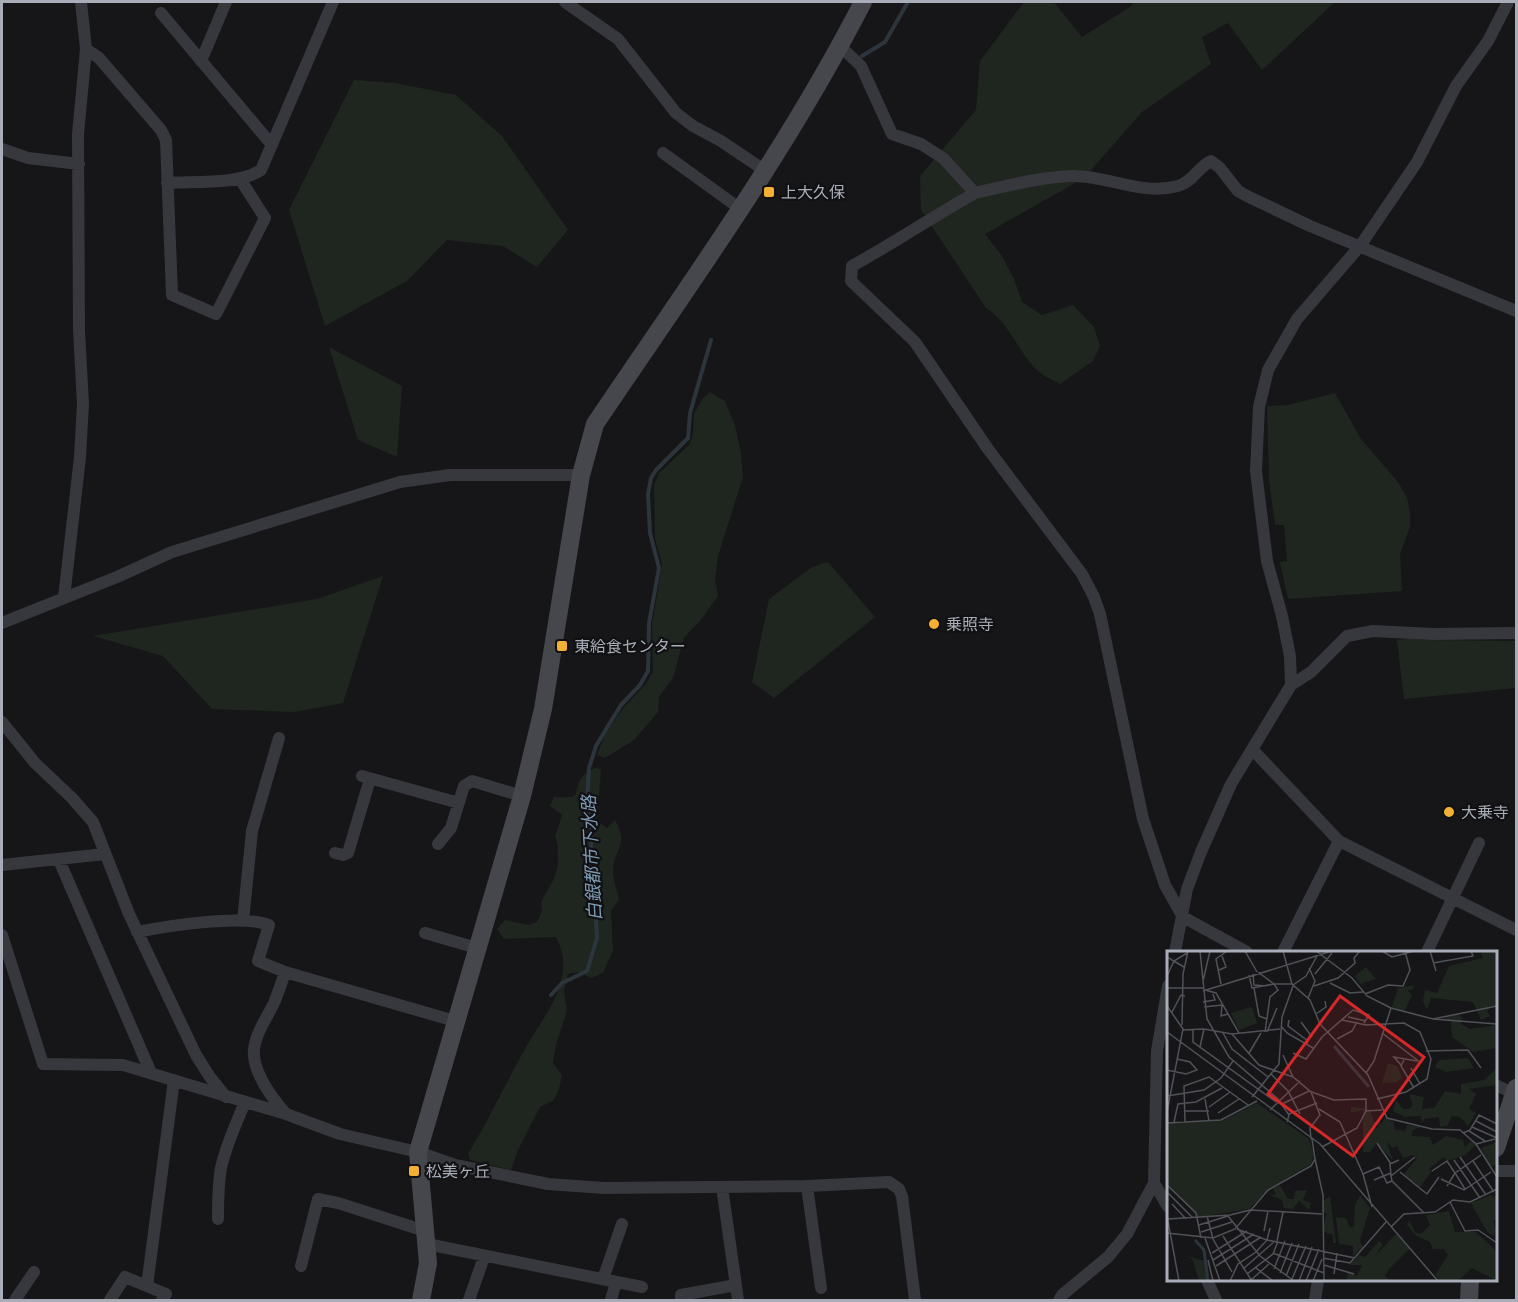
<svg xmlns="http://www.w3.org/2000/svg" width="1518" height="1302" font-family="'PT Sans','Noto Sans JP',sans-serif">
<style>
.green{fill:#1e261f}
.lines{fill:none;stroke-linecap:round;stroke-linejoin:round}
.stream{stroke:#2c353c;stroke-width:4}
.street{stroke:#37383d;stroke-width:12}
.secondary{stroke:#45474d;stroke-width:18}
.poi-dot{fill:#f2b134;stroke:#111113;stroke-width:2}
.labels{text-anchor:middle;stroke-width:4.5;stroke-linejoin:round;paint-order:stroke}
.poi-label{font-size:16px;fill:#a8adb8;stroke:#111113;text-anchor:start}
.water-label{font-size:18px;font-style:italic;fill:#7f9bb3;stroke:#111113}
.inset-river{fill:none;stroke:#2c353c;stroke-width:3}
.inset-road{fill:none;stroke:#505258;stroke-width:1.5}
.view{fill:#d62828;fill-opacity:0.15;stroke:#d62828;stroke-width:3}
.inset-edge{fill:none;stroke:#a8adb8;stroke-width:3}
</style>
<rect width="100%" height="100%" fill="#161618"/>
<path class="green" d="M1024 2H1054L1082 37 1133 5 1130 2H1335L1262 70 1228 23 1202 37 1211 64 1142 112 1084 178 985 234 1002 256 1014 279 1022 302 1042 315 1073 305 1094 327 1100 346 1093 361 1060 384C1055 381 1048 378 1043 375 1019 357 1011 323 986 308L921 210 920 176 976 110 980 61Z
M354 80 395 83 456 95 502 136 568 230 537 267 503 246 447 240 407 281 325 326 289 210Z
M329 347 402 386 397 457 358 440Z
M710 392 725 401 735 425 741 453 743 477 718 556 715 579 718 596 701 620 684 637 673 678 659 697 658 712 634 740 605 758 597 755 605 734 623 708 646 684 653 671 652 625 662 564 655 538 654 485 659 473 690 444 693 433 694 414 702 399Z
M1335 393 1361 439 1398 482 1407 498 1410 513V527L1400 554 1402 591 1288 599 1280 562 1287 561 1284 525H1275L1269 480 1267 406 1288 405Z
M828 562 875 617 774 698 752 682 769 599 812 567Z
M383 576 343 703 294 712 212 709 163 656 93 636 317 599Z
M1412 638 1427 640 1516 641V688L1404 699 1397 640Z
M595 768 601 769 597 821 607 828 615 820C630 847 613 849 613 871 613 880 617 890 619 899L611 911 613 951 603 973 591 978 578 972 568 974 564 991 567 1011 556 1045 553 1063 562 1075 559 1089 553 1101 540 1107 517 1152 511 1170 470 1160 468 1154C489 1119 506 1083 526 1047 536 1029 551 1010 558 991 565 969 566 957 556 937L504 939 497 929 505 920 528 925 537 922 542 911 541 903C549 883 558 881 558 856 557 848 559 845 555 837L562 815 550 806 554 797C584 798 571 796 582 777 585 773 591 770 595 768Z"/>
<g class="lines">
<path class="stream" d="M862 56 885 42 908 2
M551 995 562 983 587 971 597 938 596 918 589 877 592 834 587 801 589 768 596 746 608 726 621 705 640 685 648 671 649 623 659 568 650 533 648 494 651 478 656 470 688 438 690 413 711 340"/>
<path class="street" d="M565 2 618 39 676 113 693 126 721 141 764 170
M161 13 272 145
M840 46 861 66 892 134 921 144 943 158 975 193C934 216 894 243 852 266L851 281 915 342 988 449 1082 574 1094 597 1100 614 1143 819 1165 885 1183 917 1247 952
M86 49 99 58 161 130 166 140 172 295 216 314 265 218 240 179
M201 61 226 2
M2 149 28 158 79 164
M663 153 739 208
M167 183C194 181 239 185 261 170L333 2
M975 193C1007 186 1040 177 1072 176 1107 175 1141 196 1178 186 1193 182 1198 167 1211 161L1220 168 1238 191 1249 197 1310 226 1516 311
M64 598 80 457 83 404 79 330 78 134 86 49 81 2
M2 623 117 577 172 552 400 482 450 475H581
M1291 685 1290 656 1282 616 1267 561 1256 471 1259 407 1268 370 1297 319 1360 246 1417 162 1456 86 1488 41 1508 2
M2 722 35 763 72 798 93 822 129 914 196 1055 210 1077 226 1097
M1252 749 1339 841 1516 930
M362 776 459 803
M438 844 451 828 464 786 472 781 522 796
M335 853 343 855 348 853 370 779
M59 860 151 1073
M2 865 105 854
M243 921 252 831 279 738
M137 932C167 926 242 914 269 925L258 961 285 972 455 1021
M425 933 477 948
M2 935 43 1064 123 1065 286 1114 340 1134 418 1152 455 1165 548 1184 604 1188 807 1186 889 1182 899 1189 902 1196 915 1300
M1175 952 1187 889 1201 852 1231 784 1291 685 1311 672 1347 636 1373 631 1433 634 1516 633
M1283 952 1339 841
M1427 952 1479 843
M285 972C282 982 278 993 274 1003 267 1018 252 1038 254 1056 256 1077 272 1098 286 1114
M1168 986 1157 1051 1154 1183 1168 1207
M1496 1085 1514 1094
M1496 1171H1516
M807 1186 821 1288
M722 1187 738 1300
M218 1219C218 1202 218 1185 221 1168 226 1145 236 1124 245 1102
M427 1244 642 1287
M301 1266 318 1199 338 1203 425 1231
M603 1279 622 1224
M1207 1280 1216 1300
M147 1286 174 1080
M15 1300 34 1272
M110 1300 125 1277 166 1294 162 1300
M469 1300 484 1257
M611 1300 616 1282
M681 1300V1295L736 1285
M1059 1300 1062 1295 1108 1257 1127 1234 1154 1183
M1315 1300 1318 1280"/>
<path class="secondary" d="M1496 1148 1516 1088
M421 1300 428 1263 418 1152 522 796 543 709 581 475 595 424C688 286 787 150 863 2
M1469 1300 1470 1280"/>
</g>
<g class="poi-dot">
<rect x="763" y="186" width="12" height="12" rx="3"/>
<circle cx="934" cy="624" r="6"/>
<rect x="556" y="640" width="12" height="12" rx="3"/>
<circle cx="1449" cy="812" r="6"/>
<rect x="408" y="1165" width="12" height="12" rx="3"/>
</g>
<g class="labels">
<g class="poi-label">
<text x="781" y="198">上大久保</text>
<text x="946" y="630">乗照寺</text>
<text x="574" y="652">東給食センター</text>
<text x="1461" y="818">大乗寺</text>
<text x="426" y="1177">松美ヶ丘</text>
</g>
<g class="water-label">
<text transform="translate(592 858) rotate(-93)" y="6">白銀都市下水路</text>
</g>
</g>
<g transform="translate(1167 951)">
<rect width="330" height="330" fill="#161618"/>
<path d="M313 0H330V57L324 55 320 60 323 65 314 69 306 51 264 47 260 59 256 50 258 39 270 42 282 15 316 7ZM199 16 209 28 193 33 188 25ZM247 34 245 39H240L245 44 237 61 225 56 231 37ZM85 56 90 72 72 79 64 62ZM290 63 295 66 294 73 303 78 330 74V97L306 101 285 86 284 69H272ZM301 107 307 117 279 121 268 116 272 109ZM221 112 230 115 235 126 230 131 215 132ZM330 117V134L302 138 309 143 302 158 309 162 301 175 293 166 285 165 280 175 273 176 272 166 257 168 255 173 254 165 238 166 226 160 229 149 236 158H242L246 154 242 143 257 146 255 158 267 157 278 140 294 143V133L317 129ZM90 152 142 188 147 204 144 213 103 237 82 258 31 266 0 234V172L55 170ZM184 156 202 158 209 175H204V179L211 176 212 169 214 173 218 167 227 171V178L238 180 240 174 253 176 245 180V185L263 186 266 194 279 185 296 189 298 196 304 190 309 194 298 204 280 210 277 206 262 218 265 220 253 236 237 223 250 207 247 204 236 207 230 195 225 197 220 190 226 210 210 192 203 201H196V159L184 162ZM330 191V213L322 216 314 197ZM113 234 121 248H127L128 240 140 239 136 249 144 252 142 259 132 250 126 258 117 257 115 249 101 243 109 244 106 237ZM330 240V268L326 270 329 280 326 285 320 281 304 252 324 244 328 247ZM193 244 203 257 193 289 196 296 186 305V295L172 293 169 266 179 267 183 276H187L188 254ZM163 245 169 292H166V284L155 280 160 262H156V250ZM282 260 288 281H309L330 301V330L305 317 291 330H273L268 324 281 304 277 298H266L263 291 248 284 240 274 242 269 248 281 254 283 263 274 259 264ZM229 283 243 297 222 318 218 325 223 330H180L181 321 190 325 195 314H183L192 304 198 306 212 290 216 293 208 305ZM20 305 38 310 40 330H32L26 309Z" fill="#1e261f"/>
<path class="inset-river" d="M167 95 202 136M28 289 37 299 41 330"/>
<path class="inset-road" d="M33 0 40 68 62 106 111 148 122 164 120 171M78 0 90 21M116 0 125 33 143 49 153 73 201 124 220 167 265 178 293 179 309 193 330 226M149 0 185 27 200 45 224 57 207 110 199 122M215 0 225 6 247 0M263 0 269 20M0 6 17 16M266 12 306 5 304 0M52 19 59 16 55 5M91 21 107 33H125M86 23 87 34 99 35M148 23 165 2M82 24 85 37 107 33 111 39 103 46 98 81M0 25 7 10 20 2M36 30 43 0M163 32 183 42 196 41M54 33 49 8 60 0M126 34 139 25 150 5M147 35 171 27 188 12 187 7 193 0M0 37H36M87 37 92 65 100 68M38 39 49 42 72 82M36 40 165 0M198 43 221 34 236 35 243 19 238 0M141 47 148 30 142 17M36 51 48 49 46 43M55 54 54 65 61 63M0 55 16 78 0 161M37 56 55 54M224 57 266 68 330 55M5 61 14 44 18 45M149 63 159 56 158 50M181 66 199 70M266 68 330 73M122 69 121 75 141 90 139 94M175 69 199 74 237 72 253 81 264 108 260 128 239 141 210 148M134 71 145 86M15 74 16 23 21 0M114 75 120 82 146 97M15 79 37 78 65 83 113 78M26 79V91L109 151M0 81 153 193 271 330M100 81 110 57M56 82 65 98 101 126M215 82 254 112M65 83 92 114 126 126 144 141 153 164 143 177 144 188M170 88 185 80 190 71M33 96 37 78M259 100 301 99 314 117M82 102 94 82M126 102 139 108 155 86 186 59 202 64 197 72M116 104 126 126M237 109 234 115 247 137M234 114 227 106 250 110M244 117 253 133M0 119 19 123 30 119 23 111 10 108M104 123 121 140 133 163M0 145 37 139 54 127 66 110M85 146 112 113 115 66 126 35M38 148 42 170M115 153 142 140 167 149 199 148V160L215 159M42 156 63 141M152 158 173 171 196 223 212 216 220 232 225 230 257 262M103 159 133 130M17 160H42M51 162 72 148M122 163 150 152M309 170 330 181M7 171 11 153 29 151 55 137M18 171 17 135 42 126 81 154M0 172 54 169 90 150M305 176 330 187M302 180 318 190M296 182 303 179 312 164 330 173M210 192 224 213M309 193 328 188M155 196 190 177 199 160M293 206 319 244M148 208 156 244 157 330M287 209 313 247M306 210 327 241M265 220 280 210 288 222 280 235M233 221 260 243 272 226M196 223 205 256M224 225 223 213 232 209M274 228 297 239 324 221M207 229 224 222M225 230 224 225 248 206M0 234 29 262 34 287M298 238 288 222 314 204M0 241 26 267M283 251 298 280 311 279 330 292M5 253 19 268M0 265 12 330M40 265 46 288 65 321M61 265 93 305 127 330M1 268 63 264 83 259 155 263M32 274 61 265M224 276 237 263 268 261 286 249 303 251 330 238M70 278 100 289 188 307M97 280 101 260M34 281 65 271M0 282 46 287 68 278 101 239 144 215 148 208 145 188M56 285 85 330M38 287 53 330M110 290 116 261M89 301 100 289 103 277M45 302 80 280M106 302 157 322M156 307 183 312 219 271M41 309 46 330M46 309 87 283M157 314 187 323M49 315 94 286M89 317 106 330M76 318 108 290M107 318 118 290M113 322 125 292M80 323 106 303 111 290M167 323 170 302M119 325 132 293M125 328 139 295M84 329 102 313M63 330 71 313 89 301M132 330 145 296M139 330 152 298M146 330 155 308"/>
<path class="view" d="M173 45 257 106 186 205 101 143Z"/>
<rect width="330" height="330" class="inset-edge"/>
</g>
<rect width="1518" height="1302" fill="none" stroke="#a8adb8" stroke-width="6"/>
</svg>
